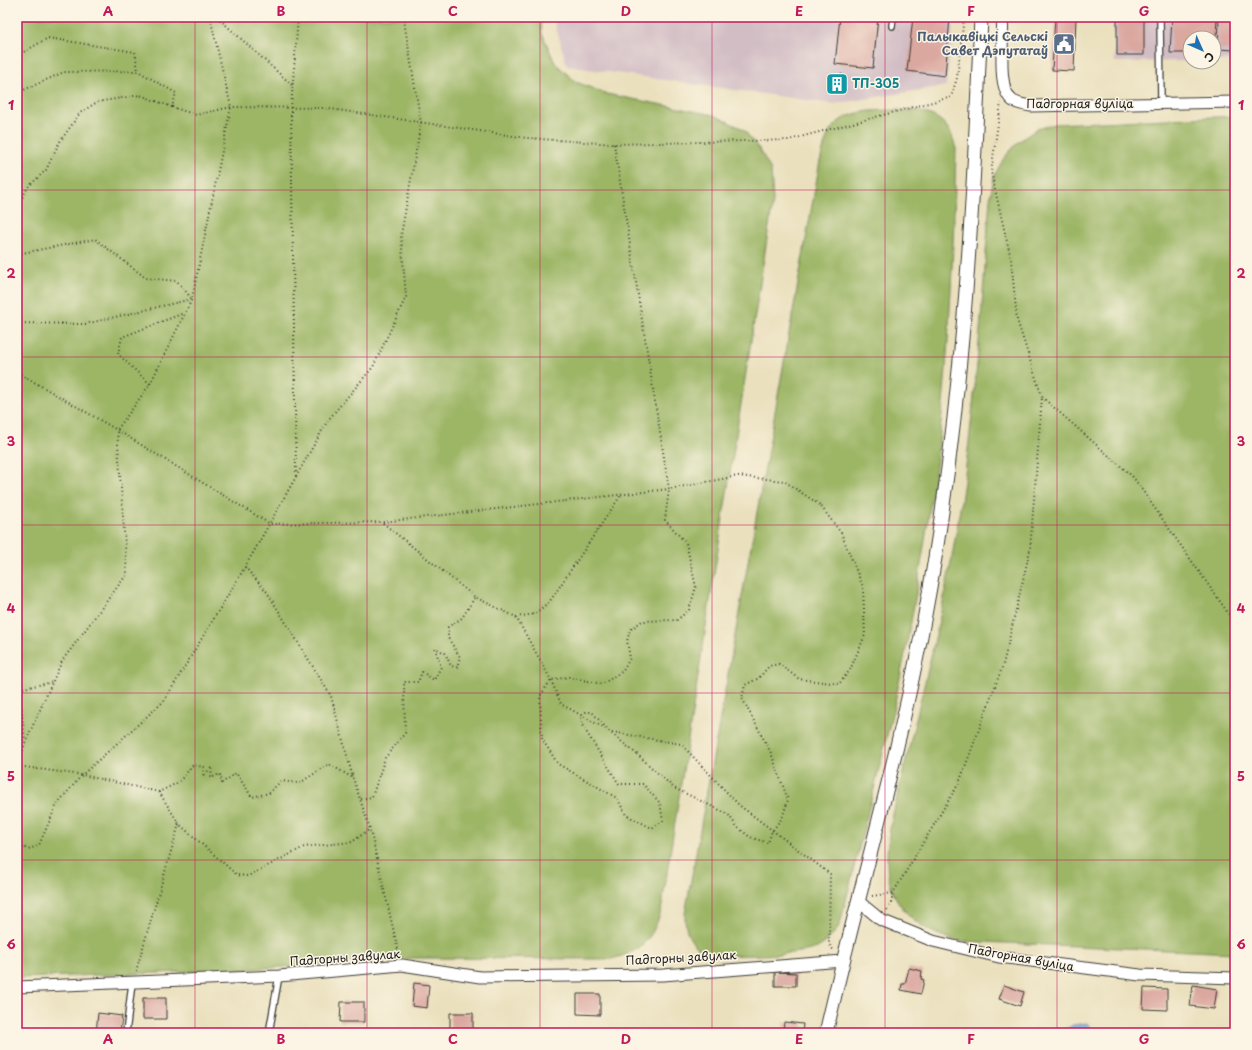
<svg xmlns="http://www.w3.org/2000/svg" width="1252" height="1050" font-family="'Playpen Sans',sans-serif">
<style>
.industrial{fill:#d2bdc5}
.forest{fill:#9db666;stroke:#5c6941}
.water{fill:#78a7e2;stroke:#4a627f}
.building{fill:#dba8a0}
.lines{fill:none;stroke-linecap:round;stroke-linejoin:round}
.service-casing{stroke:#3b3934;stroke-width:8}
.minor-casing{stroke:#3b3934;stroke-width:13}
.tertiary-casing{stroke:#3b3934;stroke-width:15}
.path{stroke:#3b3934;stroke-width:2;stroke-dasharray:1 3;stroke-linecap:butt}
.service{stroke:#fff;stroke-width:5.5}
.minor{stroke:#fff;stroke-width:11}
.tertiary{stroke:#fff;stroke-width:13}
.grid{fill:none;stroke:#c2185b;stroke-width:1;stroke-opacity:0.55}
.labels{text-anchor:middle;stroke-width:3;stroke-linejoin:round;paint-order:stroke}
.service-label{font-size:12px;font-weight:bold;fill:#4e5e75;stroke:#fcf5e5;text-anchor:end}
.culture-label{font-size:12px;font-weight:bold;fill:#0d838f;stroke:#fcf5e5;text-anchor:start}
.street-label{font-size:12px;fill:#1c1c1c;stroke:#fcf5e5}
.neatline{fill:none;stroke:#c2185b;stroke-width:1.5}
.grid-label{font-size:13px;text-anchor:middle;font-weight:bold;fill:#c2185b}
</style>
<rect width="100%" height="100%" fill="#fcf5e5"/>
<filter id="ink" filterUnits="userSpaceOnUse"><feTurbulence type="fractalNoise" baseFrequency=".025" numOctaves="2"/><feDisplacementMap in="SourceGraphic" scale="8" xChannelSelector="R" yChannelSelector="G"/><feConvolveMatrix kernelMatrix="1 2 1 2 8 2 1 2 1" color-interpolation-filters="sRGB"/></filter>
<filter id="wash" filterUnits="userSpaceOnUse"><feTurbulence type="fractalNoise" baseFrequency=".012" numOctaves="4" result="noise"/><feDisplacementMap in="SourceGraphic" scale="16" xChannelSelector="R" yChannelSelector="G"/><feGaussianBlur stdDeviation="0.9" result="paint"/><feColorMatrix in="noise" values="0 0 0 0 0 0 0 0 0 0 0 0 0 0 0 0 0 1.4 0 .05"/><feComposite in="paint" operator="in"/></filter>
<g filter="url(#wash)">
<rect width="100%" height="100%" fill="#eae0bd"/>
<path class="industrial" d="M553 17H954L946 86 833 104 567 66Z
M1113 17H1235V60L1214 61V38H1190V61L1115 62Z"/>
<path class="forest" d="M17 17H541L542 33 555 63 576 82 607 94 714 115 743 129 760 150 771 170 773 201 661 911C652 940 641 952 611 959L415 958 237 970 17 978Z
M911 110C937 114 950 122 956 149 953 262 949 376 933 488 922 561 910 634 894 706 877 779 858 851 840 924 835 934 827 943 817 948 802 955 724 958 708 953 705 952 700 949 697 947 687 938 685 926 685 914L820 161C823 151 825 140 830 131 846 106 885 111 911 110Z
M1235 116V953L959 941C918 932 886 904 887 859 887 847 889 835 891 823 914 723 942 623 958 522 975 415 982 306 990 199L994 176 1004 158 1018 142 1037 129 1055 124Z"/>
<path class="water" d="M1087 1023 1096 1033H1059L1073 1025Z"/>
<g id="blocks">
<path class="building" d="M840 17H878L873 68 835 64Z
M913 17H950L945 76 907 71Z
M1055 17H1076L1074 71 1052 70Z
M1117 17H1144V55H1117Z
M1172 17H1217L1215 55 1214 38H1190V53H1170Z
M1219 17H1235L1234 50 1218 49Z
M842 74 846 90 831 93 828 78Z
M909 968 922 971 921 979 924 980 921 994 901 990 902 984H905Z
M775 972 796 973V986H775Z
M414 983 429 985 427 1008 412 1006Z
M1004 985 1024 992 1020 1006 999 999Z
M1193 985 1217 989 1214 1009 1190 1006Z
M1144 988 1167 989V1010L1143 1009Z
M577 994H600V1015L577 1014Z
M143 998H166V1019H143Z
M341 1002H364V1022H340Z
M98 1013 122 1016 120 1033H96Z
M450 1013H473V1033H450Z
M784 1022 803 1024 802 1033H783Z"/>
</g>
</g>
<g filter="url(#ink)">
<use href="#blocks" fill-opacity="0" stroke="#3b3934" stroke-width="1"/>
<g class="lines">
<g class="service-casing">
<path id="service" d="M1160 17 1161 104
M892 26 893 17
M126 1033 132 983
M269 1033 279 976"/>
</g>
<g class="minor-casing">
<path id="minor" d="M1002 17C1005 38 995 88 1013 101 1018 104 1025 105 1031 106L1235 102
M858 901 881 920 933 941 999 957 1140 975 1235 978
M17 987 279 976 402 965 480 977 663 975 843 961"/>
</g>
<g class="tertiary-casing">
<path id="tertiary" d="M826 1033C858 893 899 756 925 615 962 418 973 217 981 17"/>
</g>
<path class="path" d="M217 17 293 86
M17 56 48 38 135 52 138 71
M17 93 64 72 138 71 176 93 172 107 140 95 97 102 80 113 59 143 46 170 28 187 21 200H17
M172 107 196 115 231 107 324 108 527 138 614 144 789 140 951 97 957 78 964 17
M614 144 669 489 665 520 686 543 696 587 689 610 677 620 642 621 630 630 627 641 630 658 623 671 602 684 569 677 551 680 540 696 542 739 558 764 617 798 626 815 652 828 663 821 660 803 643 784H619L582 725 581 717 586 712H592L610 732 639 756 674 788 728 814 737 827 750 837 768 843 772 831 782 818 788 800 771 753 742 698 745 685 759 678 769 666 779 664 799 679 839 684 850 670 865 635 863 587 841 533 820 505 784 481 738 476 669 489
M17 254 95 239 146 278 177 281 192 299
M17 323 85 324 192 299
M17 372 117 430 270 524 383 522 669 489
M150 384 118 354 122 337 184 313
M1042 397 1133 477 1235 623
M296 476 291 108 298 17
M383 523 475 597 516 617 551 680 561 704 608 730
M245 567 267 592 331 696 353 778 370 829 399 954
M516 617 535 614 550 601 621 495
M17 669 25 741
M19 689 53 682
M612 732 681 744 739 805 830 874 829 944 834 951
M17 766 82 775 164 701 245 567 328 420 373 367 406 297 401 235 421 123 404 21 407 17
M18 766 25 743 62 661 127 574 117 430 150 384 192 299 231 107 210 17
M159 792 179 824 237 875 248 876 304 847 352 842 370 829
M361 799 372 797 385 758 405 733 404 682H418L422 672 434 680 441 667 435 648 445 653 451 666 457 667 460 657 448 638V627L462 618 475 597
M17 846 30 849 39 845 57 804 82 775 159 792 179 782 193 765 204 767 203 776 212 767 211 778 220 774 222 783 236 773 252 797 269 793 281 781 300 783 329 764 353 778
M872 896 893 893 959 783 1003 665 1030 550 1042 397 1017 320 1011 259 991 172 1001 103
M887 910 891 904 893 893
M136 971 179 824"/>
<use href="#service" class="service"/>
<use href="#minor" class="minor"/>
<use href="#tertiary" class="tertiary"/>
</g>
</g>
<path class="grid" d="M195 17V1033M367 17V1033M540 17V1033M712 17V1033M885 17V1033M1057 17V1033M17 190H1235M17 357H1235M17 525H1235M17 693H1235M17 860H1235"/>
<defs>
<g id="civic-square" transform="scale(1.15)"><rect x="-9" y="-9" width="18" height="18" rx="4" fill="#5c6f8a" stroke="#fcf5e5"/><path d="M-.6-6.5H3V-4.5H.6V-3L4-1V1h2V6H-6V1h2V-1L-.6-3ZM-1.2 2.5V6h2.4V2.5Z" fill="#fff"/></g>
<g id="building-square" transform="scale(1.15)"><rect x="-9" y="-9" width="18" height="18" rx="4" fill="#0f9aa8" stroke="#fcf5e5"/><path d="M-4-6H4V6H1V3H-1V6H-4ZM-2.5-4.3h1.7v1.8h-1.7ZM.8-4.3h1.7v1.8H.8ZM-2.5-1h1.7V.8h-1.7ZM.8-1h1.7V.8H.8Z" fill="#fff"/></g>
</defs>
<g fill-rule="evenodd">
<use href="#civic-square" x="1064" y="44"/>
<use href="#building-square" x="837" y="84"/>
</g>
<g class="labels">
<g class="service-label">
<text x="1048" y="41">Палыкавіцкі Сельскі<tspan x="1048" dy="14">Савет Дэпутатаў</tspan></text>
</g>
<g class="culture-label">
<text x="852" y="88">ТП-305</text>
</g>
<g class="street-label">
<text x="1080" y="108">Падгорная вуліца</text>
<text transform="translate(345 958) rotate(-4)" y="4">Падгорны завулак</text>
<text transform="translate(681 958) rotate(-3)" y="4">Падгорны завулак</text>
<text transform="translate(1021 958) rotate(10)" y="4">Падгорная вуліца</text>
</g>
</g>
<rect width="1252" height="1050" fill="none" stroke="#fcf5e5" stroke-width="44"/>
<g transform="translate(1202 50) rotate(135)"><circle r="19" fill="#fcf5e5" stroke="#a29e95"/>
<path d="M0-3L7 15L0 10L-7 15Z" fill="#1f6fb2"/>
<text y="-6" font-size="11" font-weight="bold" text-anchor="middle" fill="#1c1c1c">С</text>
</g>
<rect x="22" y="22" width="1208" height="1006" class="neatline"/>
<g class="grid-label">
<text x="108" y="16">A</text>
<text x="281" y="16">B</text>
<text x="453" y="16">C</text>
<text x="626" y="16">D</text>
<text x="799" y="16">E</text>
<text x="971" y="16">F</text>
<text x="1144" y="16">G</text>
<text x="11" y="110">1</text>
<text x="1241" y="110">1</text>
<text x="11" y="278">2</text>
<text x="1241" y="278">2</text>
<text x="11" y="446">3</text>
<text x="1241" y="446">3</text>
<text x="11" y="613">4</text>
<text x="1241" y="613">4</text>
<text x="11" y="781">5</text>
<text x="1241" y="781">5</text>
<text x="11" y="949">6</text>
<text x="1241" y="949">6</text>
<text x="108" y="1044">A</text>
<text x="281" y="1044">B</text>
<text x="453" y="1044">C</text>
<text x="626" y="1044">D</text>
<text x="799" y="1044">E</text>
<text x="971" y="1044">F</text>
<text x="1144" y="1044">G</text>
</g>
</svg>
